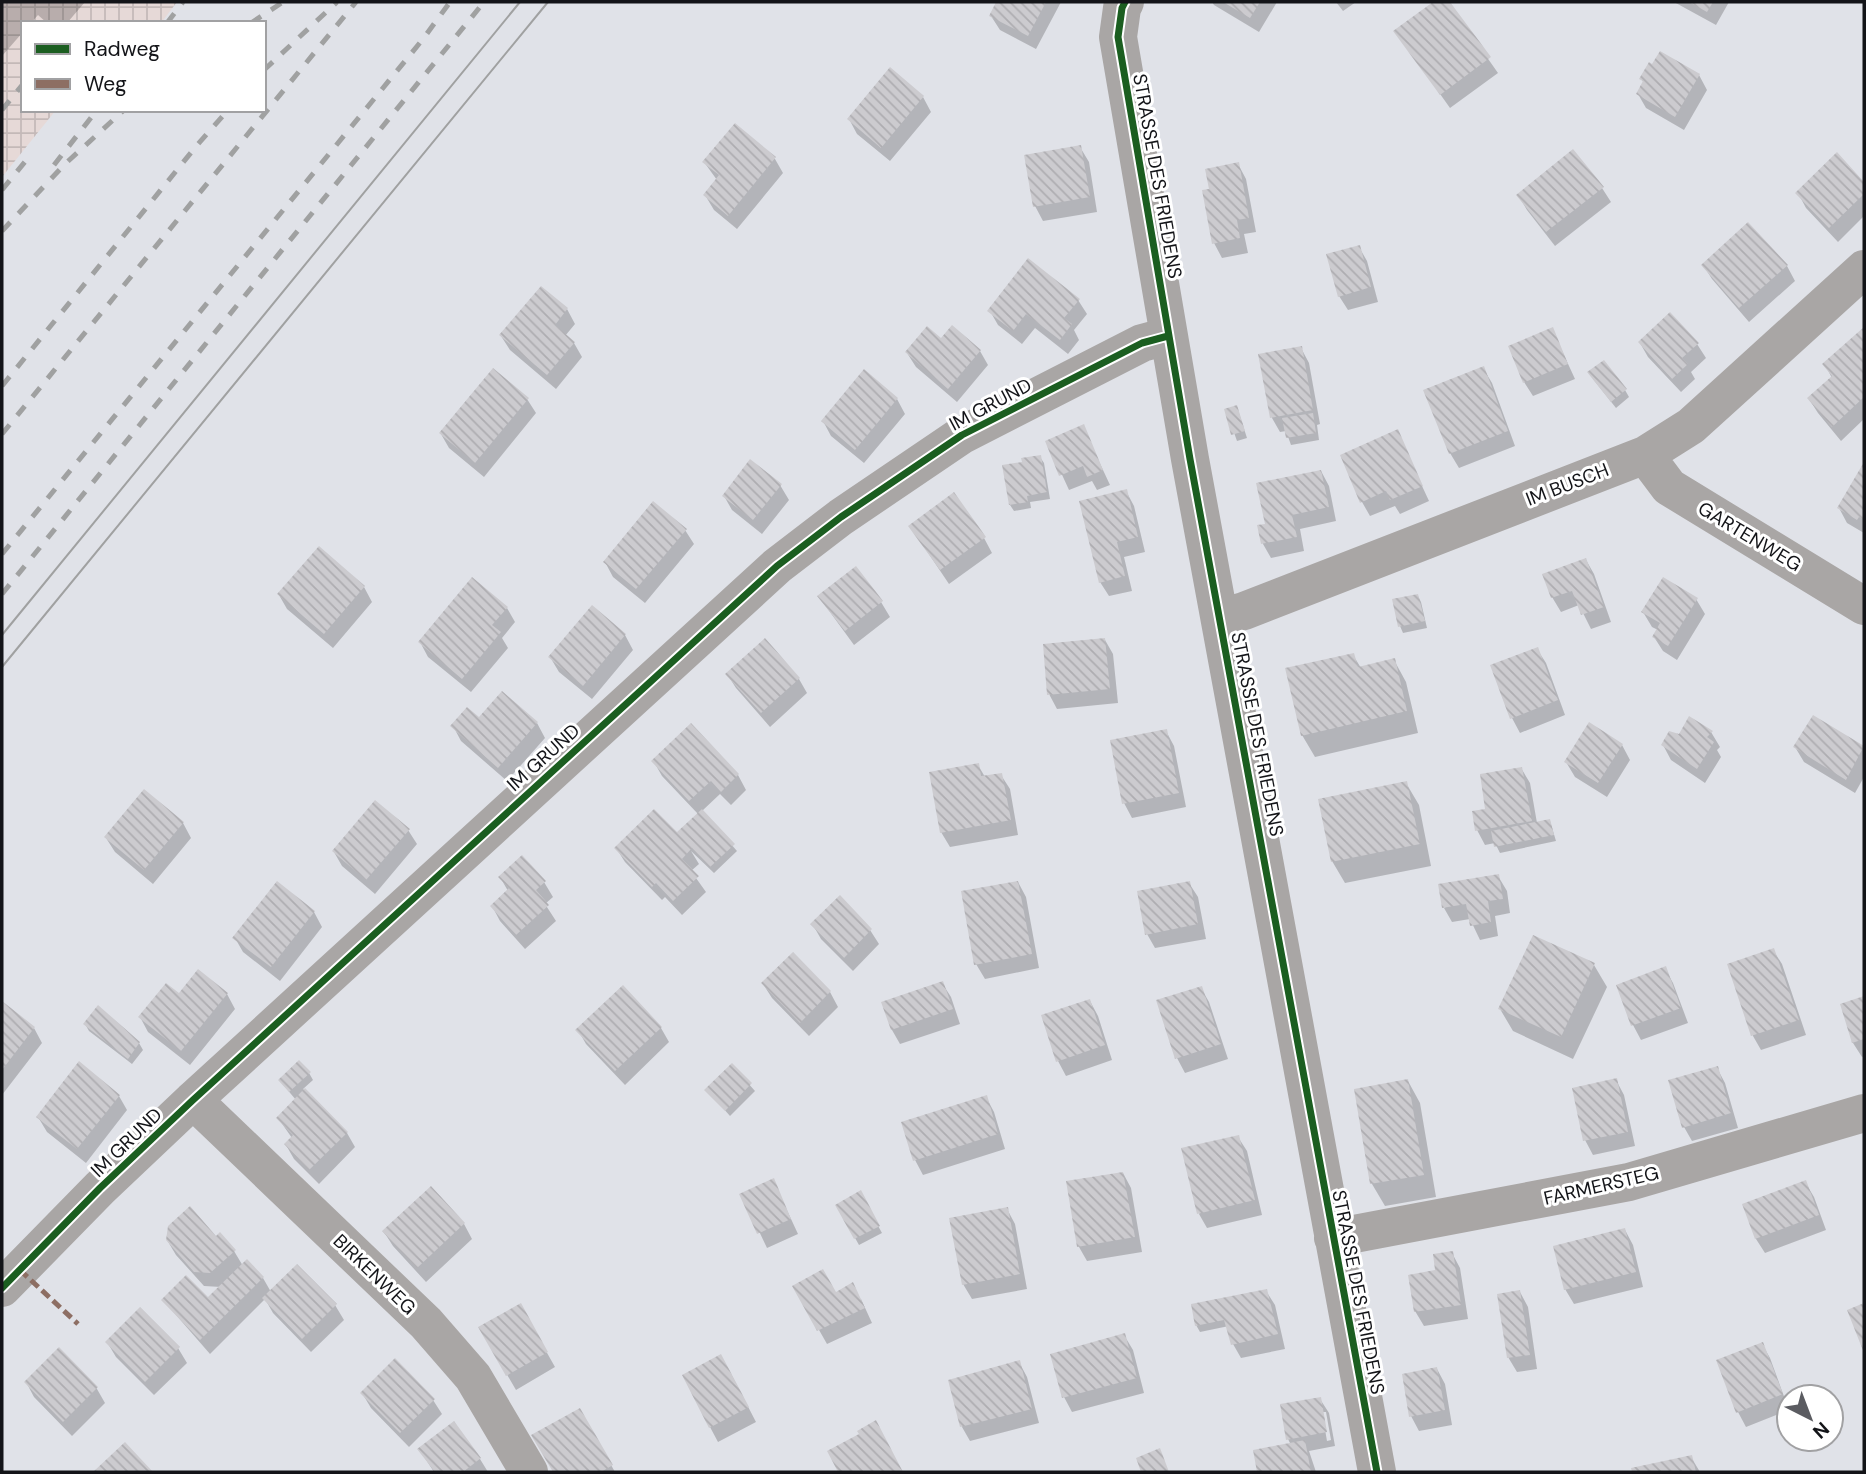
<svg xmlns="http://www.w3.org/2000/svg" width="1866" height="1474" font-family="'DM Sans',sans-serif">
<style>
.industrial{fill:url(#industrial-grid)}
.shadow{fill:#0003;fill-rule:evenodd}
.building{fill:url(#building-back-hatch)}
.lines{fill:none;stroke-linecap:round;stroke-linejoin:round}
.minor{stroke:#a9a6a5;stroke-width:38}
.tram{stroke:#a0a1a1;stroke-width:2}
.rail{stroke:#a0a1a1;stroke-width:5;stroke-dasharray:12 12;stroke-linecap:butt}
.quiet{stroke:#8d6e63;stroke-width:5;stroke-dasharray:10 5;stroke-linecap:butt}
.cycleway-casing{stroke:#fff;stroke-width:11}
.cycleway{stroke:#1b5e20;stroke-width:7}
.labels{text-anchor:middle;stroke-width:6;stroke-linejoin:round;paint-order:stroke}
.street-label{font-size:19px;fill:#131418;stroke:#fff}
</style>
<defs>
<pattern id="industrial-grid" width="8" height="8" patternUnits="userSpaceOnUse" patternTransform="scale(1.75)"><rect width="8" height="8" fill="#e6d9d7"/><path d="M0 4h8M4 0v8" fill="none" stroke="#c4b9b8"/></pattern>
<pattern id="building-back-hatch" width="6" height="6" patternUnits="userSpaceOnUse" patternTransform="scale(1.75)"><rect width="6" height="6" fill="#cccbcf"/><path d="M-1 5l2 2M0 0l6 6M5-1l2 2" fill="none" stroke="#aeadb1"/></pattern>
</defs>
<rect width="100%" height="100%" fill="#e0e2e8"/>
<path class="industrial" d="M2 2H177L161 23H23V110H56L2 177Z"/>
<path class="shadow" d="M2 2H85L67 23H47L38 15 31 23H23V32L2 56Z
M998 2H1061L1036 49 1000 30 991 16Z
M1212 2H1277L1259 32 1214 5Z
M1336 2H1356L1343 11Z
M1436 2H1448L1498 73 1450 108 1396 32Z
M1674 2H1729L1716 25Z
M1699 75 1707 90 1684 130 1646 108 1638 94 1644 83 1641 79Z
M923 97 931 112 890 161 857 134 849 119Z
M735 125 775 159 783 173 737 229 714 210 705 195 717 180 704 162Z
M1080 147 1089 162 1097 212 1043 221 1035 206Z
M1837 155 1864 184V216L1838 242 1806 208 1798 193Z
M1238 164 1246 179 1256 232 1244 234 1248 253 1222 258 1214 243 1211 190Z
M1602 188 1611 202 1555 246 1527 210 1518 195Z
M1747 224 1787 266 1795 281 1749 322 1712 279 1703 265Z
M1359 247 1367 261 1378 302 1348 310 1339 296Z
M1078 300 1087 314 1074 330 1079 340 1068 354 1035 328 1022 344 998 325 990 311Z
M567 309 575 324 565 336 574 343 582 357 556 389 510 350 501 336Z
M1552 329 1575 379 1533 396 1524 382Z
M1864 329V419L1841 441 1818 413 1809 399 1832 378 1825 365Z
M941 340 980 351 988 365 957 402 916 367 907 353Z
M1640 343 1697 344 1706 358 1691 372 1695 379 1681 392 1648 357Z
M1301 348 1309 363 1320 424 1317 425 1319 440 1291 445 1286 431 1280 432 1272 418 1260 356Z
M1483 368 1492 383 1515 446 1459 468 1450 453Z
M1593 379 1625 390 1629 397 1616 408Z
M527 399 536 413 484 477 449 448 441 434Z
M897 399 905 414 864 463 831 436 823 421Z
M1237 407 1247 438 1237 441 1226 410Z
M1083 427 1110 485 1097 490 1092 481 1069 490 1047 442Z
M1397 432 1429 501 1400 514 1395 506 1370 516 1362 502Z
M1040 457 1044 463 1050 499 1030 502 1031 508 1014 511 1010 505 1024 463Z
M1864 466V533L1847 523 1839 508Z
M1321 471 1329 486 1336 521 1300 529 1304 551 1271 558 1263 544 1259 527 1267 525Z
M780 485 789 500 762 534 732 510 724 496Z
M1126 491 1134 506 1145 552 1124 557 1132 591 1109 596 1100 582Z
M910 526 984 538 992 553 949 584Z
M685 530 694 544 645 603 613 577 605 562Z
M1586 560 1594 574 1611 622 1591 629 1579 605 1561 612 1552 597Z
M364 587 372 602 333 648 287 609 279 595Z
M1418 596 1421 602 1427 628 1403 633 1400 626Z
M819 597 881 602 890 617 854 645Z
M1696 599 1705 614 1677 660 1663 651 1654 637 1658 630 1652 627 1643 612Z
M507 608 515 622 502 638 508 648 471 692 428 657 420 642Z
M592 608 625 635 633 650 592 699 559 672 550 657Z
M1105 640 1113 654 1118 703 1057 709 1049 694Z
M1537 649 1546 663 1565 715 1520 733 1512 718 1492 666Z
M1353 655 1361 668 1394 660 1406 682 1418 733 1315 757 1302 735Z
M727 674 799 679 807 693 770 727 736 688Z
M1813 717 1864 748V777L1855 793 1804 762 1795 747Z
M479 720 537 723 545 738 507 781 461 741 453 726Z
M691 726 738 775 746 790 731 805 720 794 702 811 737 851 714 873 691 851 699 864 691 871 706 892 682 915 665 897 662 900 625 862 616 848 676 835 698 814 662 776 654 762Z
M1166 731 1174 746 1186 807 1132 818 1124 803Z
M1711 732 1720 747 1717 750 1721 757 1705 783 1671 760 1663 745Z
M1622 745 1630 760 1607 797 1575 777 1566 762Z
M978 765 985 777 1001 775 1010 789 1018 835 950 847 941 832Z
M1521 768 1530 783 1537 823 1550 821 1556 841 1500 853 1495 843 1485 845 1477 830 1488 810Z
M1406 783 1419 805 1431 866 1345 883 1332 861Z
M183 823 191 838 153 884 115 852 106 838Z
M408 830 417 844 375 894 342 866 334 852Z
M1498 876 1507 891 1510 913 1495 916 1498 936 1480 940 1470 919 1452 922 1444 908Z
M500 877 544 882 553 897 545 904 556 921 525 949 500 921 492 906 508 891Z
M1018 882 1026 897 1039 968 985 979 976 964Z
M1189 883 1198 897 1206 939 1155 948 1147 934Z
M314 912 322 927 280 981 243 952 235 938Z
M813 925 870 930 879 944 853 971 821 939Z
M1773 950 1782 964 1806 1035 1761 1050 1753 1036 1729 965Z
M1594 965 1607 987 1573 1059 1513 1031 1500 1009Z
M1665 969 1673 983 1688 1023 1641 1040 1633 1025 1618 986Z
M942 983 951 997 960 1024 900 1044 892 1030 883 1003Z
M763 984 830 992 838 1007 809 1036 772 998Z
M1201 988 1209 1002 1228 1059 1185 1073 1177 1058Z
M227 994 235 1009 190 1065 148 1032 140 1017 179 995Z
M1864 998V1056L1862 1057 1853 1043 1842 1005Z
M1090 1001 1098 1016 1112 1060 1066 1076 1058 1061Z
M2 1003 34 1028 42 1043 2 1095Z
M85 1024 139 1043 143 1050 132 1064 89 1031Z
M661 1028 669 1042 625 1085 586 1044 578 1030Z
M732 1065 755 1091 730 1116 707 1090Z
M1717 1068 1725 1083 1738 1128 1692 1141 1684 1127Z
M309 1073 313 1080 303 1089 347 1133 355 1147 319 1184 294 1159 286 1145 292 1138 278 1118 296 1100 280 1081Z
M1616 1080 1624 1095 1635 1146 1593 1155 1585 1140Z
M1408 1081 1420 1103 1436 1197 1385 1206 1372 1184Z
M119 1096 127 1110 86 1163 47 1132 38 1117Z
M986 1097 994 1112 1005 1149 923 1175 915 1160Z
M1238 1137 1247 1151 1262 1215 1207 1228 1199 1214Z
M1123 1173 1131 1188 1142 1252 1087 1261 1079 1247 1068 1183Z
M773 1180 798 1234 767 1248 742 1195Z
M1805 1182 1814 1197 1826 1230 1765 1253 1756 1239 1744 1205Z
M431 1189 464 1224 472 1239 426 1282 393 1246 384 1232Z
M860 1193 882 1233 859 1245 837 1206Z
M1007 1209 1015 1224 1027 1289 972 1299 963 1284Z
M1625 1230 1633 1245 1643 1287 1574 1304 1565 1289Z
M216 1238 234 1251 243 1266 247 1262 263 1278 271 1292 335 1305 344 1320 311 1352 273 1313 265 1299 210 1354 163 1300H208L221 1287 204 1286 176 1255 167 1240Z
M1452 1253 1460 1268 1468 1319 1424 1326 1415 1311 1437 1272Z
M794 1286 861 1299 872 1323 827 1344Z
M1266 1291 1275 1305 1285 1349 1241 1358 1233 1344 1229 1326 1200 1332 1196 1325Z
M1520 1292 1528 1307 1537 1369 1517 1372 1508 1357Z
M520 1305 555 1367 516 1390 480 1328Z
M1124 1335 1133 1350 1144 1393 1072 1412 1064 1397Z
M107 1342 178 1348 187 1363 154 1395 116 1357Z
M1762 1344 1770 1358 1789 1410 1746 1427 1738 1412Z
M59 1350 97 1389 105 1403 72 1436 34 1397 26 1382Z
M1019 1362 1027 1377 1039 1423 970 1441 962 1427 950 1381Z
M1437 1369 1445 1384 1452 1425 1419 1431 1411 1416Z
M729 1370 756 1422 718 1442 710 1427Z
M362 1393 433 1400 442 1414 409 1447 371 1408Z
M1320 1399 1329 1413 1335 1446 1309 1451 1316 1472H1258L1255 1451 1291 1445 1288 1439ZM1322 1412H1326L1331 1440 1327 1441Z
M580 1410 615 1472H555L534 1436Z
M419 1449 480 1459 488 1472H434Z
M1691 1457 1700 1472H1634L1633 1470Z"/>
<path class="building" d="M996 2H1046L1028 36 989 16Z
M1223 2H1260L1250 18Z
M1433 2H1450L1491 57 1440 95 1393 31Z
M1689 2H1713L1707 12Z
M1660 51 1700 74 1675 117 1636 94 1643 81 1639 79 1649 62 1652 64Z
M890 67 924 96 881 148 847 119Z
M735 123 776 157 728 216 703 195 719 175 702 162Z
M1081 145 1090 197 1033 207 1024 155Z
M1573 149 1604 187 1546 232 1516 195Z
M1837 152 1864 182V194L1829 228 1795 193Z
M1239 162 1249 218 1237 220 1240 238 1212 244 1202 190 1209 189 1205 169Z
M1748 222 1788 265 1739 308 1701 265Z
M1360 245 1371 287 1338 297 1326 254Z
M1028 258 1080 299 1064 318 1072 324 1060 340 1026 314 1013 331 987 311Z
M541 286 568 308 555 325 575 342 547 375 499 335Z
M1670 312 1699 343 1682 358 1688 364 1672 379 1638 342Z
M952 325 981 350 948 389 905 352 927 326 941 338Z
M1553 327 1568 364 1523 383 1508 346Z
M1864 327V397L1832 427 1807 398 1832 376 1822 364Z
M1302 346 1313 410 1270 418 1258 354Z
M1604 360 1627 389 1611 402 1587 372Z
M1484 366 1508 431 1449 454 1423 390Z
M493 368 529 398 475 463 439 433Z
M864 369 898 398 855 450 821 421Z
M1237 405 1245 431 1231 435 1224 409Z
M1313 413 1316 433 1286 438 1282 418Z
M1084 424 1103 470 1087 477 1083 466 1059 476 1045 441Z
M1398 429 1423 486 1390 500 1386 491 1360 503 1340 455Z
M1041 455 1047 492 1027 496 1028 502 1009 505 1002 465 1022 462 1021 458Z
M750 459 782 484 753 520 722 496Z
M1864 462V520L1859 517 1857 520 1837 508Z
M1321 470 1329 507 1292 515 1297 537 1261 544 1257 525 1265 524 1256 483Z
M1127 489 1138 537 1117 542 1125 576 1099 583 1079 501Z
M954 492 986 537 940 570 908 526Z
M653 501 687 529 636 589 603 562Z
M319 546 365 586 324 634 277 594Z
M1586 558 1604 607 1581 615 1572 591 1551 598 1542 574Z
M856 566 883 601 845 631 817 596Z
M472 577 508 607 492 625 501 632 462 679 418 642Z
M1663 577 1698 598 1668 646 1652 637 1660 623 1641 612Z
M1418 594 1425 621 1398 627 1392 599Z
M592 605 626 634 583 686 548 657Z
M765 638 800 678 761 713 725 674Z
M1105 638 1110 689 1047 695 1043 644Z
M1538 647 1558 700 1510 719 1490 665Z
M1354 653 1358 667 1395 658 1407 711 1301 736 1285 668Z
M502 691 538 722 498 768 450 726 467 707 479 717Z
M1813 715 1864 746 1846 780 1793 747Z
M1689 716 1713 731 1707 737 1714 742 1697 769 1661 745 1669 731 1679 734Z
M1589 722 1623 744 1598 783 1564 762Z
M691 723 739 774 721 792 711 781 689 801 651 761Z
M1167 729 1179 793 1122 804 1110 740Z
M979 763 981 776 1002 773 1011 820 940 833 929 772Z
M1522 767 1532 821 1475 831 1472 811 1485 809 1480 774Z
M1407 781 1420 844 1331 862 1318 799Z
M144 789 184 822 144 870 104 837Z
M375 800 410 829 366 880 332 851Z
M654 809 677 832 702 809 735 844 710 867 692 848 682 859 699 876 673 901 656 883 652 887 614 848Z
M1550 819 1554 835 1494 847 1491 831Z
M522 855 546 881 536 890 549 905 516 935 490 906 509 888 498 877Z
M1499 874 1503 899 1488 901 1491 922 1470 926 1466 904 1442 908 1438 884Z
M277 881 315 911 271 967 232 938Z
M1018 881 1032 954 974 965 961 891Z
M1190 881 1198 924 1145 935 1137 891Z
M840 895 872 929 844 958 810 924Z
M1533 935 1595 963 1561 1037 1498 1009Z
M1774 948 1799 1020 1751 1036 1727 964Z
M793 952 831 991 800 1023 761 983Z
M1666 966 1681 1008 1631 1026 1616 985Z
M198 969 228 993 181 1051 138 1017 166 983 179 993Z
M943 981 953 1009 891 1030 881 1002Z
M623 985 662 1027 615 1071 575 1030Z
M1202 986 1221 1044 1175 1059 1156 1000Z
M1864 996V1039L1852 1043 1840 1004Z
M1090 999 1105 1045 1056 1062 1041 1015Z
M2 1001 35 1027 2 1070Z
M98 1005 140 1042 128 1059 83 1024Z
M299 1060 311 1072 289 1092 278 1080Z
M79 1061 120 1095 77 1149 36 1117Z
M732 1063 752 1083 725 1111 704 1090Z
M1718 1066 1731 1113 1682 1128 1668 1080Z
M1617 1078 1628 1132 1583 1141 1572 1088Z
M1408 1079 1424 1175 1370 1184 1354 1089Z
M305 1088 348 1132 309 1170 284 1144 293 1135 276 1118Z
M987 1095 998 1134 913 1161 901 1122Z
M1239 1135 1255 1200 1197 1214 1181 1148Z
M1123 1172 1135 1237 1077 1247 1066 1181Z
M774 1178 791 1219 757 1234 739 1194Z
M1806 1180 1819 1215 1755 1239 1742 1204Z
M431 1186 465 1223 417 1268 382 1231Z
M861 1190 880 1226 854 1239 835 1205Z
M190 1206 216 1236 220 1232 236 1250 210 1273 194 1272 166 1240 168 1226Z
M1008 1207 1020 1274 962 1285 949 1218Z
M1625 1228 1636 1272 1564 1290 1553 1246Z
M1453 1251 1461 1305 1414 1312 1408 1275 1435 1270 1433 1254Z
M247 1259 264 1277 200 1340 161 1300 186 1275 208 1297Z
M297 1264 337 1304 302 1339 262 1298Z
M823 1269 836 1292 853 1282 865 1308 817 1331 792 1286Z
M1267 1289 1278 1334 1231 1345 1224 1320 1195 1326 1191 1304Z
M1520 1290 1530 1355 1507 1358 1497 1294Z
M521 1303 548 1352 506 1376 478 1327Z
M1864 1303V1353L1847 1310Z
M140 1307 180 1347 145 1382 105 1342Z
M1125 1333 1137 1378 1062 1398 1050 1354Z
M1763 1342 1783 1394 1736 1413 1716 1360Z
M59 1347 98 1387 63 1422 24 1382Z
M721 1354 749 1407 709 1428 682 1375Z
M395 1358 435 1399 400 1433 360 1393Z
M1020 1360 1032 1409 960 1427 948 1380Z
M1437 1367 1445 1410 1409 1417 1402 1374Z
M1321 1397 1327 1432 1286 1440 1280 1404Z
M580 1408 613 1465 601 1472H553L531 1435Z
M876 1420 903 1472H838L827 1451 859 1434 857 1431Z
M454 1421 481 1458 463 1472H435L417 1449Z
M1305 1440 1311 1472H1257L1253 1450Z
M125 1442 153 1472H93Z
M1160 1448 1169 1472H1141L1136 1458Z
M1692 1455 1696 1472H1632L1631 1468Z"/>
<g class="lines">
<path class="minor" d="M1125 2 1122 8 1118 37 1190 459 1377 1472
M1645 455 1669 487 1864 606
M1220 618 1244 611 1645 455 1691 426 1864 269
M193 1100 426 1323 473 1377 529 1472
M1333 1238 1629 1182 1864 1113
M2 1288 100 1188 193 1100 777 566 841 517 962 435 1142 343 1168 336"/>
<path class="tram" d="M2 635 520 2
M2 667 548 2"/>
<path class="rail" d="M167 23 183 2
M251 23 283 2
M264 70 337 2
M2 110 23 84
M54 165 97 110
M2 190 28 158
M2 231 65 164 124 110
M2 386 198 144 228 110
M2 434 356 2
M2 554 423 39 450 2
M2 594 484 2"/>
<path class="quiet" d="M20 1270 78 1324"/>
<g class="cycleway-casing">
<path id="cycleway" d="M1125 2 1122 8 1118 37 1190 459 1377 1472
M2 1288 100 1188 193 1100 777 566 841 517 962 435 1142 343 1168 336"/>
</g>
<use href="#cycleway" class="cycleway"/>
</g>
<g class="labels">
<g class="street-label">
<text transform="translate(1158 176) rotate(80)" y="7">STRASSE DES FRIEDENS</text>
<text transform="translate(990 404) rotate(-28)" y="7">IM GRUND</text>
<text transform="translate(1567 484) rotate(-21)" y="7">IM BUSCH</text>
<text transform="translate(1750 536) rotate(31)" y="7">GARTENWEG</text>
<text transform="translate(1258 734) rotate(79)" y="7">STRASSE DES FRIEDENS</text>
<text transform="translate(543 757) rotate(-42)" y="7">IM GRUND</text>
<text transform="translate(126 1142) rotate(-44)" y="7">IM GRUND</text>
<text transform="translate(1601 1185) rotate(-13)" y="7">FARMERSTEG</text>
<text transform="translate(375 1274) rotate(44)" y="7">BIRKENWEG</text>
<text transform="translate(1359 1292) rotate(79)" y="7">STRASSE DES FRIEDENS</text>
</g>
</g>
<rect width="1866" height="1474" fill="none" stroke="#131418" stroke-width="7"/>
<rect x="21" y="21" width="245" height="91" fill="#ffffff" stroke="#a1a1a3" stroke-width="2"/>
<rect x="35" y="44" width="35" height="10" fill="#1b5e20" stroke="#a1a1a3" stroke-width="2"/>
<text x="84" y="56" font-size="21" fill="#131418">Radweg</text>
<rect x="35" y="79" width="35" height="10" fill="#8d6e63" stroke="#a1a1a3" stroke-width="2"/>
<text x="84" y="91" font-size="21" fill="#131418">Weg</text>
<g transform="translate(1810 1418) rotate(138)"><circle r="33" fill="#ffffff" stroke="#a1a1a3" stroke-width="2"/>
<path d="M0-5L12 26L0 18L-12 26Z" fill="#5b5c61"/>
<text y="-10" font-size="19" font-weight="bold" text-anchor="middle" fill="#131418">N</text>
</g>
</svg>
